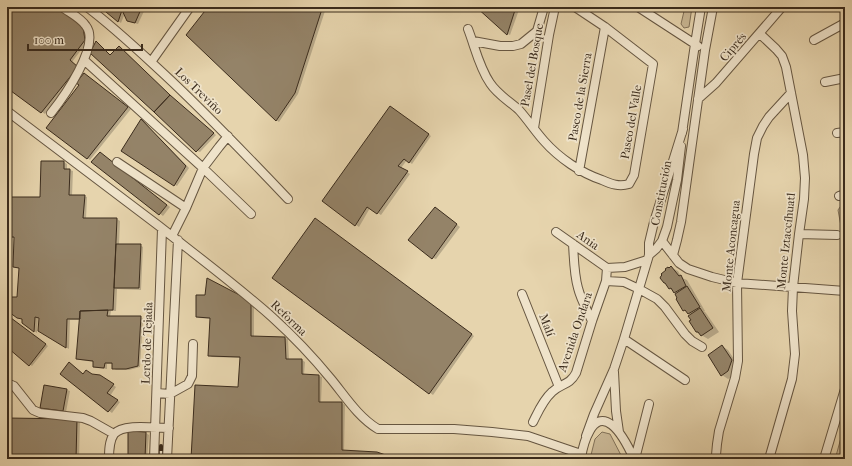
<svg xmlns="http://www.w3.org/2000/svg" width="852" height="466" font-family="'IM FELL French Canon',serif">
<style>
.green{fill:#c9b795;stroke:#827259}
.shadow{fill:#0003}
.building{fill:#948368;stroke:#3b2c1d}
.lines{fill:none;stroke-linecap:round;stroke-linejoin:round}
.minor-casing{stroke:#665641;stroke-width:10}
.minor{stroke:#efe3ca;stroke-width:8}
.rail-casing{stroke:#3b2c1d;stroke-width:4}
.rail{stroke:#efe3ca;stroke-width:2.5;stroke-dasharray:8;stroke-linecap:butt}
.labels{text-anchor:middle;stroke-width:3.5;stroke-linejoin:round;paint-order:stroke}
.street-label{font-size:12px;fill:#3b2c1d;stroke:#efe3ca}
</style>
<rect width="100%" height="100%" fill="#e6d4ad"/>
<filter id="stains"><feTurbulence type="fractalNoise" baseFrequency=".005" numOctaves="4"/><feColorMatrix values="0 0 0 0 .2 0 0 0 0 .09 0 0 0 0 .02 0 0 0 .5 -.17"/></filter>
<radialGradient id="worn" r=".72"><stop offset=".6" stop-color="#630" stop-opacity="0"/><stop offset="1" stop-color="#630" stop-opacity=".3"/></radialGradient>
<path class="green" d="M685 7H692L689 27 684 28 681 24Z
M845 200V248L838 210Z
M845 423V458L836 456Z
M602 432 610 434 623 459H590L595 439Z"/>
<path class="shadow" d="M7 7H22L27 10 29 7H56L86 30 88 41 72 62 80 69 45 114 7 87Z
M101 7H146L138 24 131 22 125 13 121 23Z
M209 7H319L325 11 298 94 279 122 276 120Z
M478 7H520L510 35 508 34Z
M99 44 111 56 119 47 122 49 173 98 216 135 200 152 197 151Z
M87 76 131 109 90 160 87 158Z
M393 109 431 136 412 164 407 160 401 168 410 174 381 215 370 208 359 227 323 201Z
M144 122 189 168 177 186 122 151Z
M103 155 170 207 163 216 92 161Z
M42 162H64L67 164V170H70L73 171 72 196H84L87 197 86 219H117L120 221 119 245H140L143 247 141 290 117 289 116 311H111L110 317H141L143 319 140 367 129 370H116L113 368V364H107V369L97 368 94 367V362L80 360 77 358 81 320H70L69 349 39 330 40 319 38 318 37 333 23 323V320L17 317 20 269 14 267 15 238H13L10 236 41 198Z
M438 210 460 227 436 259 433 258Z
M318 221 474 336 433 395 274 278Z
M672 268 678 271 682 278 687 280 705 311H704L706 313 719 332 708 339 696 332 691 315 684 310 678 294 670 289V269Z
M197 296 254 304V337L285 338 288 339 289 360H302L305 362 304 375 319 376 322 377 321 403H342L345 405 344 451 394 459H192L239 388 241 358 212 357 209 355 211 319 200 318 197 317Z
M7 316 48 346 32 366 11 350 8 354H7Z
M722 346 728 350 738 365 735 375 728 379 722 375Z
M70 363 84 375 93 376 103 378 116 387 110 396 120 402 112 413 62 374Z
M67 390 70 391 66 412 44 409 41 407Z
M7 419 80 421 79 459H7Z
M146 433 149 435 147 459H129Z"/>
<path class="building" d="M7 7H23L26 9 28 7H57L83 27 85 40 70 60 78 67 41 113 7 88Z
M100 7H142L135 23 127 21 122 10 118 22Z
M208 7H320L322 9 295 93 276 121 186 35Z
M476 7H516L507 35Z
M96 41 110 55 119 46 170 95 154 112 90 53Z
M84 73 128 107 87 159 46 128 79 85 76 83Z
M170 95 214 133 196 152 154 112Z
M390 106 429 134 409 163 404 159 398 166 408 171 377 214 367 207 355 226 322 201Z
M141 119 186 166 174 186 121 151Z
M100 152 167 205 159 215 91 162Z
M41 161H64V169H70L69 195H85L83 218H117L113 310 80 311V319H67L66 348 38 331 39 318 35 317 34 332 22 323V319L17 318 9 312 8 297H17L19 268 13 267 14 237H9L11 197H40Z
M435 207 457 224 432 259 408 240Z
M315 218 472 334 429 394 272 278Z
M116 244H141L139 288H114Z
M671 266 679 276 681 275 686 286 674 293 671 288 669 289 665 283H664L660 278 661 276 662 275 661 274 666 270 665 269 668 267 669 268Z
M207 278 251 301V336L285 337 286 359H302V374L319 375V402H342V450L377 452 397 459H191L195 385 238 387 240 357 208 356 210 318 196 317V295H205Z
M687 286 700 307 688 314 685 310 683 311 676 299 677 298 675 294Z
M700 308 713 328 701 336 698 332H696L689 321 691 320 688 316Z
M108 310 107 316H141L138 366 126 369H112V363H105L104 368 93 367V361L76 359 80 311Z
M7 315 46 344 29 366 8 348 7 350Z
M722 345 732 360 728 371 721 376 708 355Z
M69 362 83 374 86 370 92 374 100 375 114 384 107 393 118 400 108 412 60 374Z
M44 385 67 389 63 411 40 408Z
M7 418 77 419 76 459H7Z
M128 431 146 432 145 459H128Z"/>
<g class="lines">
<g class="minor-casing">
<path id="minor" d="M87 7C115 28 140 52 165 75 208 115 248 157 288 199
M638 7 698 46
M468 29C475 47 479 67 490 83 497 94 509 101 519 110 528 120 535 131 544 141 559 158 581 173 602 180 611 184 619 187 629 184L634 175 653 64 605 27 575 7
M760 34 776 49 782 56 786 67 803 155 805 178 804 199 799 234 793 287 792 311 795 354 792 379 769 459
M814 40 845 23
M473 41 500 46H513L521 44 537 31 544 7
M84 60 203 168 251 214
M151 62 190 7
M825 82 845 78
M698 99 716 83 782 7
M7 111C58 149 108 188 159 226 197 256 236 285 272 317 293 336 313 357 331 379 345 396 358 417 378 429H454L492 432 528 436 581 454
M51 113C63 98 101 45 86 26 81 18 70 13 62 7
M534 128 549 35 555 7
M682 133 695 44 701 7
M837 133 845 132
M117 162 186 208
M579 171 605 27
M839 196 845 194
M556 232 607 268
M799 234 837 235
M172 236 186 208 203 168 219 147 228 136
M662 241 679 263 688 269 712 277 737 283 845 291
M573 244C574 259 574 274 578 288 581 300 587 310 592 321
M649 255 656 249 662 241 667 227 677 180 681 146
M673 255 677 240 681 222 705 50 713 7
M607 268 625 267 647 260
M606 281 624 282 639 289 657 299 665 307 685 334 692 341 702 347
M522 294 559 387
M624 339 685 380
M614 372 616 411 619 432
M7 383 14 386 33 410 40 413 83 418 91 421 114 434
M157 393 170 394 188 384 192 376 193 344
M533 422C538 412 543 400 552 392 561 383 569 386 576 373L592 321 606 281 607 268
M586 436 594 414 614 369 624 339 649 255V243L654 222 683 129
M581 458C583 445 592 409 612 425 622 433 629 448 634 459
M109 459C109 451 109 441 114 434 123 423 155 428 169 428
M154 459 162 229
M167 459 178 240
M635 459 649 404
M717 459 716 455 717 444 719 431 735 378 738 361 737 283 754 154 757 138 763 126 769 117 791 93
M824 459 845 389"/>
</g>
<use href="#minor" class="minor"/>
<g class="rail-casing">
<path id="rail" d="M161 459V446"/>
</g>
<use href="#rail" class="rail"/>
</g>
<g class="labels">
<g class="street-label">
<text transform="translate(733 47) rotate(-49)" y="4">Ciprés</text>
<text transform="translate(532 65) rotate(-80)" y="4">Pasel del Bosque</text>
<text transform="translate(199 91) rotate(44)" y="4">Los Treviño</text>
<text transform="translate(580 97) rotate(-80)" y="4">Paseo de la Sierra</text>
<text transform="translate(631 122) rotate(-80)" y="4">Paseo del Valle</text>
<text transform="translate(661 193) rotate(-79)" y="4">Constitución</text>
<text transform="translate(588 240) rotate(35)" y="4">Ania</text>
<text transform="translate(786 241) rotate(-84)" y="4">Monte Iztaccíhuatl</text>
<text transform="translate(731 246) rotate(-84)" y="4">Monte Aconcagua</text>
<text transform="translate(289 318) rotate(44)" y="4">Reforma</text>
<text transform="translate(547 325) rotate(69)" y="4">Malí</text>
<text transform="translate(575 332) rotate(-71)" y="4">Avenida Ondara</text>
<text transform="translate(147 343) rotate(-88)" y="4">Lerdo de Tejada</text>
</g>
</g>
<rect width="852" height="466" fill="none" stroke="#e6d4ad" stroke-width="24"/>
<rect x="8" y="8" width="836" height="450" fill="none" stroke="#3b2c1d" stroke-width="2"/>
<rect x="12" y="12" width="828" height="442" fill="none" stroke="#3b2c1d"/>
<path d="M28 44v6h114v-6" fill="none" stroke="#3b2c1d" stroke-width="2"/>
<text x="34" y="44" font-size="12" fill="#3b2c1d" stroke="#efe3ca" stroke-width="3" paint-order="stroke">100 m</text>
<rect width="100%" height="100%" filter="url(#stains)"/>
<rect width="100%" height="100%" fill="url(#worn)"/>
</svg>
